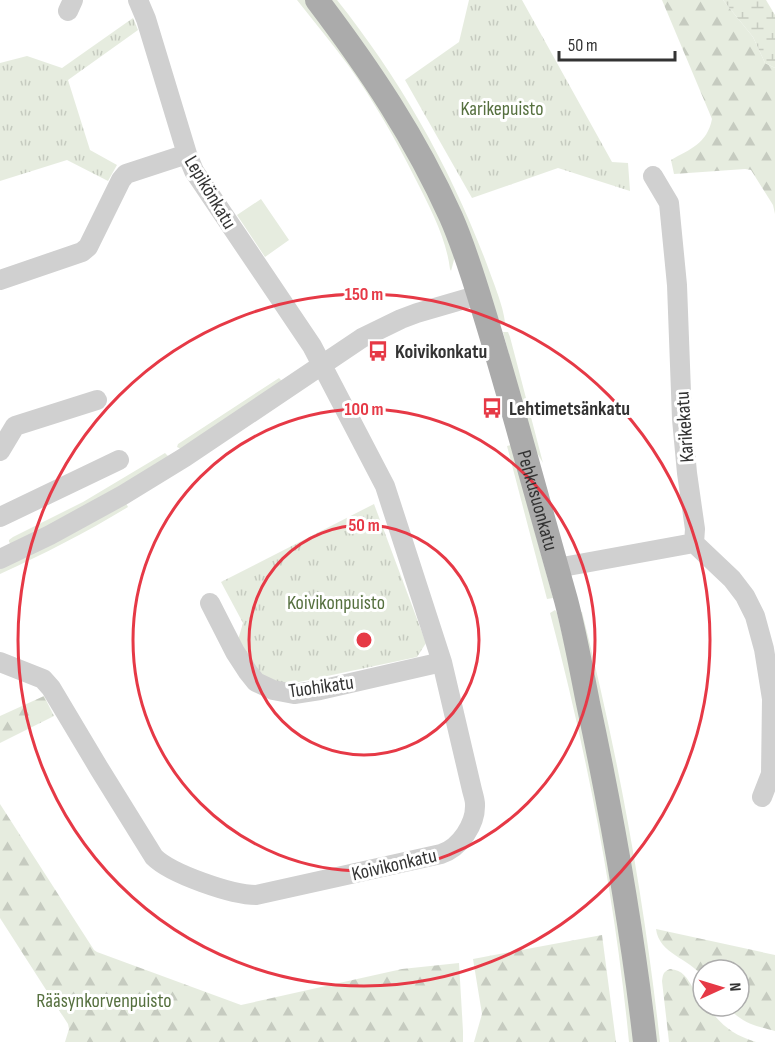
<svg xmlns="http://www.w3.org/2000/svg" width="775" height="1042" font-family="'Sofia Sans Condensed',sans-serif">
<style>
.grass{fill:#e6ecdf}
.forest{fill:url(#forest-firs)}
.wetland{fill:url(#wetland-marsh)}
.park{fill:url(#park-tufts)}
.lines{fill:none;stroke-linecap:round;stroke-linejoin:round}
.minor{stroke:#d0d0d0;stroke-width:20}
.major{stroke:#ababab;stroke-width:24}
.ring{fill:none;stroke:#e63946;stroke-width:3}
.labels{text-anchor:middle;stroke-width:6;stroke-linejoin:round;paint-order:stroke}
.park-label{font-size:20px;fill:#56703f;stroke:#fff}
.street-label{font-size:20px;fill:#333;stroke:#fff}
.poi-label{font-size:20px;font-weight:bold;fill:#333;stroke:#fff;text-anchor:start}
.centre{fill:#e63946;stroke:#fff;stroke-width:3}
.ring-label{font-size:18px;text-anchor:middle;font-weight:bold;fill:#e63946;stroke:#fff;stroke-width:6;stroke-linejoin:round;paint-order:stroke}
</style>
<defs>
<pattern id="forest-firs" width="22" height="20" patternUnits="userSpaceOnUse" patternTransform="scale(1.5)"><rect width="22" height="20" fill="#e6ecdf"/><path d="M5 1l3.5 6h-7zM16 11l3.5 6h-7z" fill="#c6cbc0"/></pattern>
<pattern id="wetland-marsh" width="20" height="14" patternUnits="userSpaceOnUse" patternTransform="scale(1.5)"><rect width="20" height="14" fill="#e6ecdf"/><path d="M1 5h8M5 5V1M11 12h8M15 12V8" fill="none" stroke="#c6cbc0"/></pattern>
<pattern id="park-tufts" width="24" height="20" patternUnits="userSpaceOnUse" patternTransform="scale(1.5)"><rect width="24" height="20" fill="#e6ecdf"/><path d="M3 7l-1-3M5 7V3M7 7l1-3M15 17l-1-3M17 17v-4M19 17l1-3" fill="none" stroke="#c6cbc0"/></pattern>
</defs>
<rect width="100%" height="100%" fill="#fff"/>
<path class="grass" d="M297 0H306L338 41 425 182 455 256 451 271 450 269C446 237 430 208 416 180 396 140 374 101 348 65 332 43 314 22 297 0Z
M331 0H337C400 79 450 167 486 262 492 279 504 307 505 323L500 325Z
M261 199 289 240 265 257 237 215Z
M503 332H508L510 337 543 463 533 446Z
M279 378 282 381 181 449 177 447 178 444Z
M511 445 553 598 547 599 507 446Z
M165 453 168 456V458L62 520 11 544 9 542V540L13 537 83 502Z
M126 503 128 507C87 532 44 554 0 574V568Z
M555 610 557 613 596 773 637 1042H629C615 897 587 754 550 613Z
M580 612H582C618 754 644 897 660 1042H653Z"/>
<path class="forest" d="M662 0H723L753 37 765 63 775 68V214L773 205 751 170 745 169 674 174 671 160C690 149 707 144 712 119Z
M44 696 54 716 0 743V716Z
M0 804 94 950 97 952 241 1005 402 969 459 963 463 1031V1042H65L69 1029 68 1024 0 918Z
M656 929 775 955V1031C753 1025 743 1024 727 1006H739V970H703V977C689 958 659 954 656 929Z
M602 935 616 1042H474L482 1014 473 959Z
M670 969C683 970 687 978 693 988 698 994 703 998 703 1006H707C721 1025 733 1035 756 1042H669L662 981C663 974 663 972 670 969Z"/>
<path class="wetland" d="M723 0H766L775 15V68L765 63 753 37Z"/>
<path class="park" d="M469 0H522L612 162 628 163 630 191 558 168 472 198 405 80 459 42Z
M133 18 138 30 68 80 90 150 117 165 108 181 67 160 0 181V63L27 56 62 68Z
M374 504 426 643 417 657 280 686 257 674 238 640 243 623 221 582Z"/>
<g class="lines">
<path class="minor" d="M68 11 73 0
M0 280 82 252 88 247 121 180 126 174 187 154
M0 451 15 426 97 400
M0 517 119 460
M694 543 732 579 745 596 755 616 764 649 772 699 771 774 762 797
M0 559 50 535 123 495 185 457 362 338 401 319 417 313 479 295
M557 568 694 543 695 529 687 473 682 419 677 285 669 203 653 176
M210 603 235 652 248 672 256 682 273 690 294 694 320 690 442 662
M0 662 43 679 51 688 100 770 154 857C171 874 232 895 256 895L441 854C460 848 476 824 475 804 475 800 473 794 472 790L442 662 385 486 312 346 194 171 187 154 146 19 138 0"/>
<path class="major" id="s1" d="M317 0C370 70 415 137 451 217 466 251 476 286 487 322 501 368 514 414 527 461 540 507 553 553 566 600 575 634 581 668 588 703 612 815 632 928 645 1042"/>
</g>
<g class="ring">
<circle cx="364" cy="640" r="115"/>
<circle cx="364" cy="640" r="231"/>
<circle cx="364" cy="640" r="346"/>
</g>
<defs>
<g id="bus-bare" transform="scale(1.62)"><path d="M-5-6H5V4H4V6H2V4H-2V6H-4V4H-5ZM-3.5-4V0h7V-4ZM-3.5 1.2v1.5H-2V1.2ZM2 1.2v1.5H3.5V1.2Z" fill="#e63946" stroke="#fff" stroke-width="2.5" paint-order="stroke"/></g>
</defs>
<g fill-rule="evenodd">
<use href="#bus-bare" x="378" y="351"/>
<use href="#bus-bare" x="492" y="408"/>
</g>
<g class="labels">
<g class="park-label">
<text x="502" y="115">Karikepuisto</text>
<text x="336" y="609">Koivikonpuisto</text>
<text x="104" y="1007">Rääsynkorvenpuisto</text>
</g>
<g class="street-label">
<text transform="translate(211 192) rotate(59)" y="7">Lepikönkatu</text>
<text transform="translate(684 427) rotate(-94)" y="7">Karikekatu</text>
<text dy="7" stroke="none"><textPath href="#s1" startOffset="552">Pehkusuonkatu</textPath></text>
<text transform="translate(321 686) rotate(-8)" y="7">Tuohikatu</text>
<text transform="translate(394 864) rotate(-13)" y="7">Koivikonkatu</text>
</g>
<g class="poi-label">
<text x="395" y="358">Koivikonkatu</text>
<text x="509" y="415">Lehtimetsänkatu</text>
</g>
</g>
<circle cx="364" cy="640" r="9" class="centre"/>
<g class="ring-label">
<text x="364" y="300">150 m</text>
<text x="364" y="415">100 m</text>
<text x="364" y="531">50 m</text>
</g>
<g transform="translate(721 988) rotate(86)"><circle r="28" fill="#ffffff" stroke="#adadad" stroke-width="1.5"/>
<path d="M0-4.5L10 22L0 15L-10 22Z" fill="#e63946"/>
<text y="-9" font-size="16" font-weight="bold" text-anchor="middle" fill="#333333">N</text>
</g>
<path d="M559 51v9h116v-9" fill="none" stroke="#333333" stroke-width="3"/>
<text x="568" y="51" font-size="18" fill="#333333" stroke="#ffffff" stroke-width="4.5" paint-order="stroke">50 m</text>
</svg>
